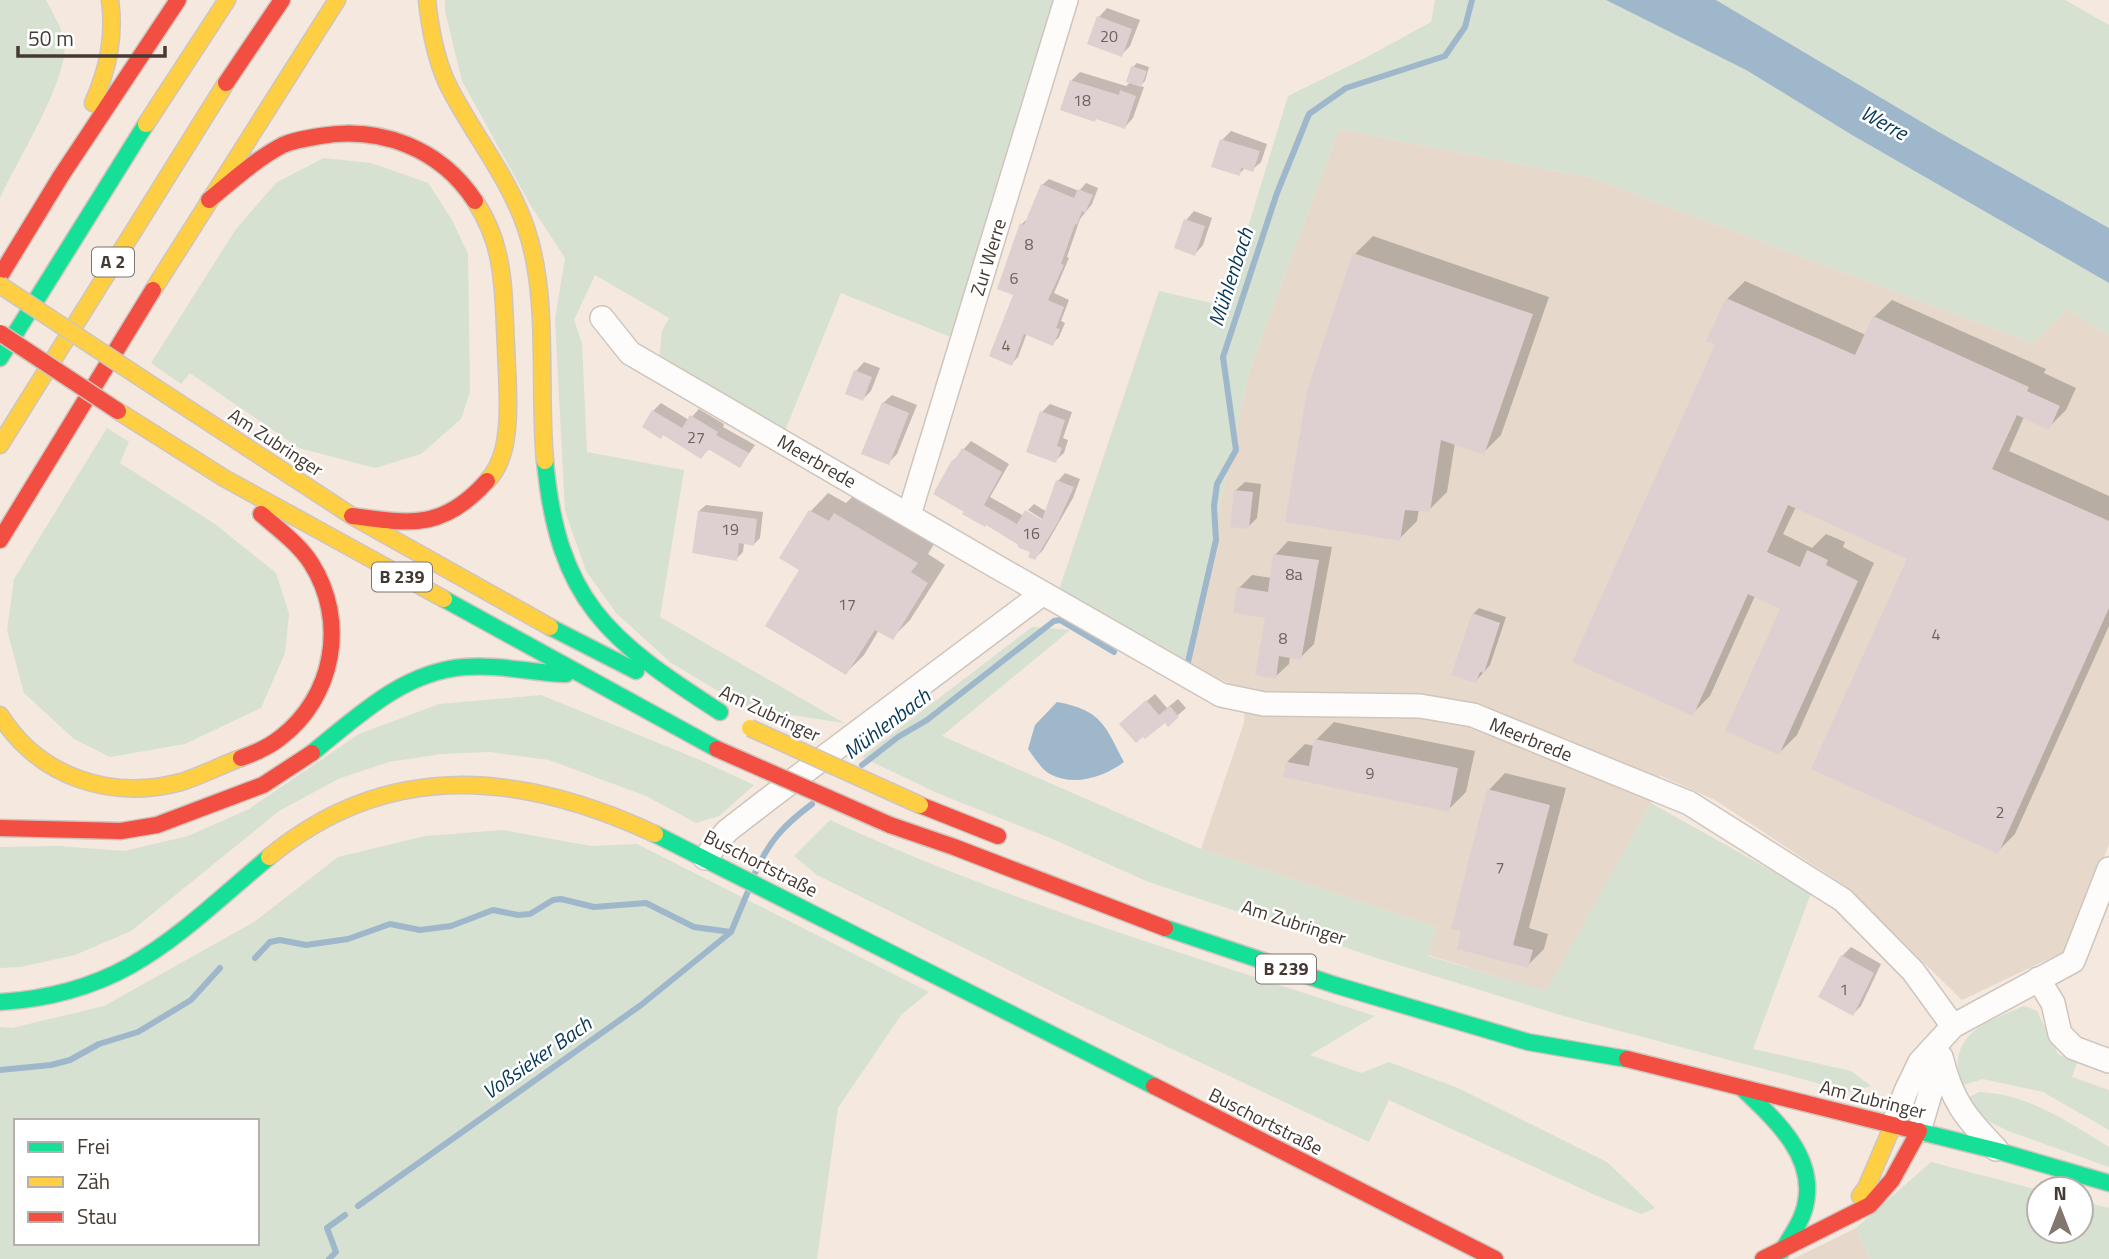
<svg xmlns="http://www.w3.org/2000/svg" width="2109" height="1259" font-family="'Titillium Web',sans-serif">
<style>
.industrial{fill:#e6d9cb}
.green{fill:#d6e1d1;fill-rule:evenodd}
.water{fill:#9fb7cb}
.shadow{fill:#0003}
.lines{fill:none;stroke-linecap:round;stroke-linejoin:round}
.stream{stroke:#9fb7cb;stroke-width:6}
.building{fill:#ded0d0}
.street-casing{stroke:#cfc5bd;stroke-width:26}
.fast-casing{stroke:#cfc5bd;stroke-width:19}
.slow-casing{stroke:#cfc5bd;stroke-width:19}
.jam-casing{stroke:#cfc5bd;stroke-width:19}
.street{stroke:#fdfcfa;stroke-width:23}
.fast{stroke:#16e098;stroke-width:16}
.slow{stroke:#ffcf43;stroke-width:16}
.jam{stroke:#f24e42;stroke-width:16}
.slow-bridge-casing{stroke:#cfc5bd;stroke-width:19;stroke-linecap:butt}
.jam-bridge-casing{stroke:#cfc5bd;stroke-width:19;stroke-linecap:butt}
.slow-bridge{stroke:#ffcf43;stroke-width:16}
.jam-bridge{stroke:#f24e42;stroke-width:16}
.labels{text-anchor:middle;stroke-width:5;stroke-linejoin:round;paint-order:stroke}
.number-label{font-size:16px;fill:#6e625d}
.shield{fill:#fff;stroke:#7d7570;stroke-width:2}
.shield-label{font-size:18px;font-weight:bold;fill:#453a33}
.street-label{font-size:19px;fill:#453a33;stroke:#fff}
.water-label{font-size:21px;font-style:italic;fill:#093959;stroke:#fff}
</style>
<rect width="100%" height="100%" fill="#f4e8df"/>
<path class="industrial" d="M1339 129 1592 178 2032 343 2067 309 2109 335V844L2067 950 1962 1000 1845 886 1715 800 1659 775 1651 803 1547 992 1428 955 1436 927 1201 849 1244 723 1245 690 1185 664 1249 372Z
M1856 1228 1870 1259H1793Z"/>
<path class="green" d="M0 0H46C52 12 61 26 64 39 72 75 15 164 0 198Z
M445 0H1061L958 340 841 293 784 433 659 359 662 331 669 318 595 275 574 320 582 343 587 452 684 470 660 617 844 723 753 709 713 688 670 662 616 613 586 571 565 511 555 319 565 258 531 206 462 81 445 11Z
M1435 0H1606L1746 70 1852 135 2109 283V335L2067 309 2032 343 1592 178 1339 129 1249 372 1185 664 1059 590 1159 291 1224 306 1288 96 1367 57 1431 22Z
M1716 0H2065L2109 25V228L1937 131Z
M324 158 371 163 428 183 452 220 468 254 470 392 461 419 421 454 375 468 299 448 190 373 181 384 151 363 236 229 277 182Z
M107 428 129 442 120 463 215 524 276 573 289 614 285 653 261 708 185 744 110 757 74 739 24 693 7 630 14 579Z
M1032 627 1070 630 942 736 1201 849 1436 927 1428 956 1546 991 1651 803 1811 893 1753 1049 1851 1071 1871 1086 1851 1092 1567 1017 1386 961 1146 881 1055 840 937 793 862 757Z
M541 695 700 760 754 785 719 816 696 823 646 796 549 760 490 752 441 754 389 762 338 779 279 811 131 931 75 955 20 967 0 968V847L59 846 124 851 188 836 249 809 359 734 439 704Z
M830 820C1005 901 1192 956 1375 1016L1310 1055 1361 1073 1389 1062 1458 1088 1607 1162 1655 1208 1641 1214 1595 1195 1389 1100 1369 1142 1077 1004 817 875 794 856Z
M503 830 591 846 637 844 929 992 901 1015 838 1108 817 1259H0V1027L12 1028 104 1006 254 922 338 857 425 836ZM16 1121H257V1243H16Z
M2024 1006 2037 1011 2058 1054 2077 1063 2072 1077 2109 1090V1130L2043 1092 1983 1079 1960 1086C1948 1034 1983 1023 2024 1006Z
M1979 1092C1988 1093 1998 1093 2007 1096 2043 1104 2078 1128 2109 1147V1167L2008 1131 1978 1116 1966 1099Z
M1931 1162 2039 1190V1231H2081V1201L2109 1208V1259H1870L1856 1228Z"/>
<path class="water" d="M1606 0H1716L1937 131 2109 228V283L1852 135 1746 70Z
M1057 702C1102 710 1105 726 1124 762 1104 777 1074 787 1050 774 1042 770 1034 757 1028 749L1035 725Z"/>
<path class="shadow" d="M1107 8 1140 20 1130 46 1121 55 1099 17Z
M1137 63 1149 67 1145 81 1140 86 1144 87 1133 118 1125 127 1062 109 1072 80 1080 72 1126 86 1131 82 1133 67Z
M1231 131 1267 144 1261 162 1252 170 1245 168 1239 174 1222 140Z
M1049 179 1079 191 1086 183 1098 188 1092 204 1080 219 1067 257 1069 258 1054 293 1069 300 1061 321 1065 323 1059 337 1052 344 1027 333 1018 357 1011 364 1022 224 1028 218 1042 185Z
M1194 211 1212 218 1203 245 1195 254 1186 220Z
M1373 236 1549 297 1501 435 1483 453 1455 443 1447 492 1429 510 1419 509 1417 521 1399 539 1355 254Z
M1745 281 1866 335 1874 317 1892 300 2046 369 2044 373 2076 388 2066 410 2048 428 2024 417 2009 451 2109 496V626L2015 834 1998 851 1909 558 1796 507 1783 534 1812 548 1826 534 1845 542 1843 547 1874 563 1797 735 1779 753 1783 608 1755 596 1710 696 1692 714 1718 345 1727 299Z
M864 362 880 368 871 391 863 399 856 371Z
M892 395 917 405 897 454 888 463 883 403Z
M661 403 689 420 699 409 724 424 723 427 755 445 740 466 710 448 701 457 653 411Z
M1050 404 1072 412 1063 438 1068 440 1064 453 1056 460 1042 412Z
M971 441 1009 464 990 497 1024 516 1026 513 1050 524 1028 510 1034 504 1047 512 1058 481 1065 473 1080 479 1073 498 1043 550 1035 558 1033 550 986 523 953 461Z
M1245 482 1261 484 1257 518 1248 527 1236 490Z
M828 493 846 503 853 496 934 544 928 554 945 565 910 620 892 638 879 630 864 655 846 673 802 570 782 557 811 511Z
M706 505 763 512 760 538 753 545 744 543 743 552 736 559 699 511Z
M1288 541 1332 547 1314 644 1300 658 1290 656 1289 664 1275 677 1267 616 1239 588 1252 575 1272 578 1275 555Z
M1479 608 1506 617 1490 665 1476 681 1473 614Z
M1155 694 1167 708 1178 699 1186 708 1168 724 1165 721 1129 716Z
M1334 722 1475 751 1466 792 1448 810 1287 762 1305 744 1315 746 1316 740Z
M1505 773 1566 788 1529 928 1548 934 1544 949 1527 966 1459 947 1489 790Z
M1851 947 1881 964 1861 1006 1853 1014 1842 956Z"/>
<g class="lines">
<path class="stream" d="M1188 662 1216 540 1214 506 1217 484 1236 450 1223 357 1277 193 1309 114 1346 88 1445 56 1465 27 1472 0
M862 765 898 737 927 720 1054 621 1060 620 1114 652
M755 873C769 841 784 825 812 804
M255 958 270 942 280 940 306 945 348 939 390 924 420 930 451 926 493 910 518 915 530 914 553 900 561 899 594 907 646 903 694 927 731 932
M0 1070 51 1065 70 1060 99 1044 138 1032 191 1000 220 968
M358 1206 641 1005 731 932 749 889
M329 1259 336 1252 327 1228 345 1215"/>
</g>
<path class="building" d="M1097 16 1132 29 1122 57 1087 44Z
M1131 66 1147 71 1141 87 1126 82Z
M1070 80 1119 95 1120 90 1136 96 1125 129 1096 119 1095 122 1060 110Z
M1220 139 1260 151 1253 172 1241 168 1240 176 1211 167Z
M1041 184 1074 198 1078 189 1093 195 1085 213 1082 211 1077 225 1075 224 1061 264 1064 265 1048 300 1064 307 1056 328 1060 329 1053 346 1024 334 1012 366 989 356 1013 295 997 289 1020 223 1024 225Z
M1184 219 1205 226 1195 256 1174 248Z
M1353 253 1533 314 1484 455 1441 440 1430 512 1405 510 1400 541 1285 522 1307 391Z
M1726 298 1855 355 1873 316 2029 387 2027 391 2060 406 2049 430 2017 415 1992 469 2109 521V608L1998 854 1811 769 1907 559 1788 505 1767 552 1800 567 1807 550 1828 560 1826 565 1858 581 1779 755 1725 731 1780 609 1748 594 1693 716 1572 662 1715 345 1706 341Z
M854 370 872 377 863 401 845 394Z
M882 402 909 413 889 465 861 454Z
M652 410 682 428 690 415 718 432 716 435 749 453 740 468 708 449 701 459 663 435 661 439 642 427Z
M1040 411 1065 420 1057 446 1062 448 1056 463 1026 452Z
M962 448 1002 472 984 505 1017 524 1025 510 1042 520 1056 480 1074 487 1058 522 1035 560 1028 557 1030 552 1019 548 1017 544 986 525 985 527 962 514 964 512 933 494 952 460 954 461Z
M1234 490 1253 492 1249 529 1230 527Z
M809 510 829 521 834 513 918 563 911 572 928 583 893 640 875 630 846 675 765 626 799 570 779 558Z
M698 511 757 519 754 546 739 543 737 561 692 553Z
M1273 554 1319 560 1301 660 1279 656 1276 679 1255 675 1265 618 1233 613 1237 587 1268 592Z
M1472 613 1500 623 1484 673 1480 672 1476 683 1451 675Z
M1146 700 1159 715 1170 706 1179 717 1168 727 1165 723 1145 739 1143 737 1136 743 1119 724Z
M1314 739 1458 768 1449 812 1283 777 1286 762 1309 766Z
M1487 789 1550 805 1513 945 1533 950 1528 968 1457 949 1461 931 1451 929Z
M1841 955 1874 973 1853 1016 1818 997Z"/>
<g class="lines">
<g class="street-casing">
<path id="street" d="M602 318 630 353 985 560 1221 695 1264 704 1420 706 1473 715 1689 803 1843 900 1913 971 1953 1026
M909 515 1066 0
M705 858 727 831 767 800 1042 594
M2038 979 2053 1003 2060 1034 2074 1048 2109 1061
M1941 1057C1952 1101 1965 1117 1996 1149
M1893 1125 1906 1091 1920 1062 1953 1026 2073 961 2109 869
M1919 1131 1941 1057"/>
</g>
<g class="fast-casing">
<path id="fast" d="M0 358 146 124
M545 461C558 601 608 640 720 712
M444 599 717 749
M550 627 636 671
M312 753C358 716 403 672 464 667 499 664 532 673 566 674
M655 834 1154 1086
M1165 928 1335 985 1528 1042 1627 1059
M0 1002C127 994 178 933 269 857
M1742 1088C1773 1118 1815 1154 1806 1202 1803 1220 1791 1236 1782 1251
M1913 1130 1998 1151 2109 1183"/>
</g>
<g class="slow-casing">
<path id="slow" d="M427 0C430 28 435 57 447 83 471 132 508 175 526 228 550 298 538 387 545 461
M93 103C108 69 115 37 110 0
M146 124 227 0
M475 201C486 218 494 236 498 255 505 285 504 316 506 346 507 380 511 415 504 448 501 460 496 472 487 481
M153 290 337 0
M141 378 352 516 550 627
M118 411 224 478 444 599
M0 445 226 83
M0 715C39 777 111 801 181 782 201 776 221 765 241 758
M269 857C388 758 522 772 655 834
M1860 1196 1866 1188 1893 1125"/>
</g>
<g class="jam-casing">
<path id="jam" d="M226 83 282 0
M209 200C232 181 256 159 283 145 294 140 308 138 320 136 381 126 440 148 475 201
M0 276 61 176 178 0
M352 516C411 524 443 530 487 481
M0 540 153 290
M241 758C255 753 269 747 280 738 334 697 348 621 311 563 299 544 278 529 261 514
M920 805 998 836
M890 825 954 847 1165 928
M0 828 121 831 157 825 263 785 312 753
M1627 1059 1913 1130
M1154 1086 1495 1259
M1763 1259 1870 1205 1892 1180 1919 1131"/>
</g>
<use href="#street" class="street"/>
<use href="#fast" class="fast"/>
<use href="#slow" class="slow"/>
<use href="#jam" class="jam"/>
<g class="slow-bridge-casing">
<path id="slow-bridge" d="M0 285 141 378
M750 728 920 805"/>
</g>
<g class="jam-bridge-casing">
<path id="jam-bridge" d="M0 333 118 411
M717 749 890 825"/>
</g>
<use href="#slow-bridge" class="slow-bridge"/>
<use href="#jam-bridge" class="jam-bridge"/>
</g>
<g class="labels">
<g class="number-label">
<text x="1109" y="42">20</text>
<text x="1082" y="106">18</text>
<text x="1029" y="250">8</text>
<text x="1014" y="284">6</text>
<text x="1006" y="351">4</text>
<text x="696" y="443">27</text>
<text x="730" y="535">19</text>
<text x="1031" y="539">16</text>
<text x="1294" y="580">8a</text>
<text x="847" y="610">17</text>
<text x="1936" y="640">4</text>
<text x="1283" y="644">8</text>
<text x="1370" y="779">9</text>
<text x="2000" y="818">2</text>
<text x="1500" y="873">7</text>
<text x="1844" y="995">1</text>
</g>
<g class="shield">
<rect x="92" y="247.5" width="42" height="29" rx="5"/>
<rect x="372" y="562.5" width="60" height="29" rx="5"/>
<rect x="1256" y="954.5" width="60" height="29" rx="5"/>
</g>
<g class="shield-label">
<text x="113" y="268">A 2</text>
<text x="402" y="583">B 239</text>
<text x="1286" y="975">B 239</text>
</g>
<g class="street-label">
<text transform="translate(988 257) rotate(-73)" y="7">Zur Werre</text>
<text transform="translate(276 442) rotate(33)" y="7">Am Zubringer</text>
<text transform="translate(817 461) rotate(30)" y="7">Meerbrede</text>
<text transform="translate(770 713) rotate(25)" y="7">Am Zubringer</text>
<text transform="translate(1531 739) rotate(22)" y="7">Meerbrede</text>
<text transform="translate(761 863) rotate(27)" y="7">Buschortstraße</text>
<text transform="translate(1294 922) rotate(18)" y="7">Am Zubringer</text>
<text transform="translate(1873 1099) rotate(14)" y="7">Am Zubringer</text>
<text transform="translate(1266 1121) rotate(27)" y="7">Buschortstraße</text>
</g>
<g class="water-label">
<text transform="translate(1884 123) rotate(29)" y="7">Werre</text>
<text transform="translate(1231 277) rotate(-72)" y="7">Mühlenbach</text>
<text transform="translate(887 724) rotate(-37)" y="7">Mühlenbach</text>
<text transform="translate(537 1058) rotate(-35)" y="7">Voßsieker Bach</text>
</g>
</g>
<rect x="14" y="1119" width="245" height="126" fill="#ffffff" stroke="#b5b0ad" stroke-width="2"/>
<rect x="28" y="1142" width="35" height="10" fill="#16e098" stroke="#b5b0ad" stroke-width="2"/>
<text x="77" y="1154" font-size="21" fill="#453a33">Frei</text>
<rect x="28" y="1177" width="35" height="10" fill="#ffcf43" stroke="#b5b0ad" stroke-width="2"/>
<text x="77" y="1189" font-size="21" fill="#453a33">Zäh</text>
<rect x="28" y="1212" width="35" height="10" fill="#f24e42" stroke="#b5b0ad" stroke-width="2"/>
<text x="77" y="1224" font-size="21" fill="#453a33">Stau</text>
<g transform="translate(2060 1210)"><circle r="33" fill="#ffffff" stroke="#b5b0ad" stroke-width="2"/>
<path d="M0-5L12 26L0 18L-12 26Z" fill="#82776f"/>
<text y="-10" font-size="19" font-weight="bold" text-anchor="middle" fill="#453a33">N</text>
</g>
<path d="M18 46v10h147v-10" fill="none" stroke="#453a33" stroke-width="3.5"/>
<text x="28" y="46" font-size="21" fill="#453a33" stroke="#ffffff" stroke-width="5" paint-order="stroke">50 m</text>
</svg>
